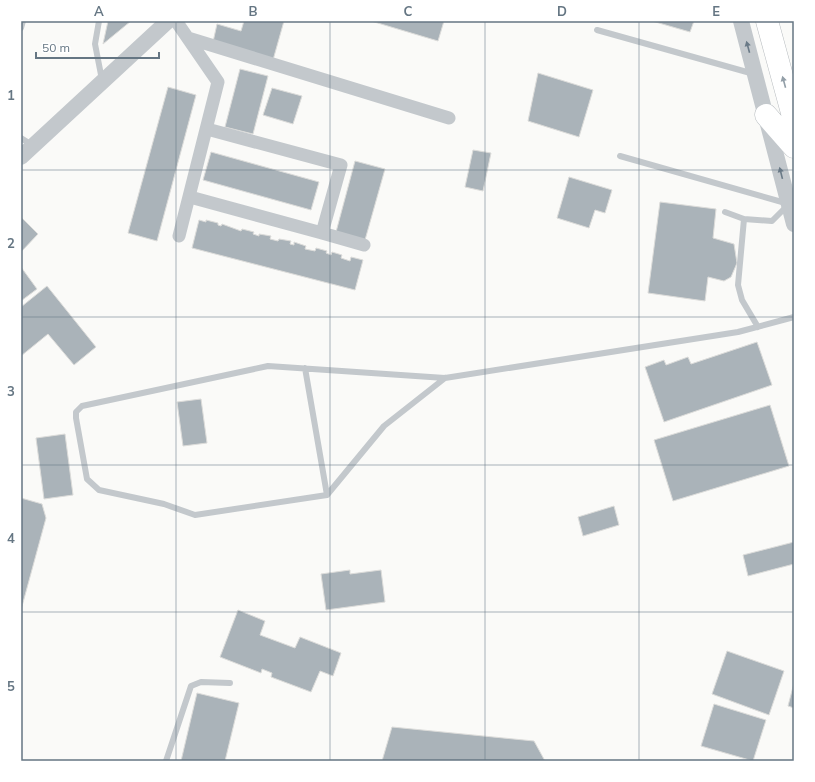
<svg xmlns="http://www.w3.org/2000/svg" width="815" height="782" font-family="Mulish,sans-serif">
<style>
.building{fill:#aab3b9;stroke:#dcdcda}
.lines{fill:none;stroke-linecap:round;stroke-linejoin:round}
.trunk-casing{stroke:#b4b9bd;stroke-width:23}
.service{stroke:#c3c8cc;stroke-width:6}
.minor{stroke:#c3c8cc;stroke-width:13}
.tertiary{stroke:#c3c8cc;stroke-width:16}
.trunk{stroke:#fff;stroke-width:22}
.oneway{fill:#6a7a87}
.oneway2{fill:#939fa8}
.grid{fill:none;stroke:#657683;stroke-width:1;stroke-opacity:0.55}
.neatline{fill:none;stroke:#657683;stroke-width:1.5}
.grid-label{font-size:13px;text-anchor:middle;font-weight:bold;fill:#657683}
</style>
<rect width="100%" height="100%" fill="#fafaf8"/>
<path class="building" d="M108 21H131L103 44Z
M244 21H284L273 60 213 42 217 24 241 31Z
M371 21H444L438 41Z
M652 21H694L690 32Z
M240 69 268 76 253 134 225 127Z
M538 73 593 90 579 137 528 121Z
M168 87 196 95 157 241 128 233Z
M272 88 302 96 293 124 263 115Z
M473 150 491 153 483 191 465 187Z
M211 152 319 182 311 210 203 180Z
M355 161 385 169 365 240 336 232Z
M569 177 612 190 605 213 595 210 589 228 557 218Z
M660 202 716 209 713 238 734 244 737 263 731 277 724 281 708 277 705 301 648 293Z
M21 217 38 234 21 252Z
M199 220 206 222V220L218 223V225L221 226 222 224 241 231 242 229 254 232 253 234 259 236V234L271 236 270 239 278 241 279 239 291 241 290 244 294 245V242L306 246 305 249 315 251 316 248 327 251 326 253 331 255 332 252 342 255 341 258 350 261 351 257 363 260 355 290 192 248Z
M21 267 37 289 21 301Z
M47 286 96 347 74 365 48 334 21 356V307Z
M757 342 772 385 664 422 645 367 664 360 666 365 688 357 691 364Z
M201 399 207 443 183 446 177 402Z
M770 405 789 466 673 501 654 440Z
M65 434 73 495 44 499 36 438Z
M21 498 42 504 46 518 21 610Z
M614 506 619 525 583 536 578 517Z
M794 542V564L748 576 743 555Z
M350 570V574L381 570 385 602 326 610 321 574Z
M238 610 265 621 260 635 295 648 300 637 341 653 333 676 320 671 311 692 271 677 272 673 262 669 261 673 220 657Z
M727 651 784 671 769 715 712 694Z
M794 683V708L788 706Z
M197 693 239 703 225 761H181Z
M714 704 766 720 753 761 701 746Z
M392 727 534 741 545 761H382Z"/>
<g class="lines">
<g class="trunk-casing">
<path id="trunk" d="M767 21 794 120
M766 115 794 147"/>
</g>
<path class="service" d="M99 21 95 44 102 80
M21 28 23 21
M597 30 754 74
M21 138 32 145
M620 156 789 204 772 221 744 219 725 212
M744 219 738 285 742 300 758 327
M305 368 327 495
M445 378 384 426 327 495 195 515 164 504 99 490 87 479 76 418V412L82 406 268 366 445 378 738 332 794 317
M166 761 191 686 201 682 230 683"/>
<path class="minor" d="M176 21 218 82 179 236
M188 38 449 118
M190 197 322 233 341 165 207 129
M322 233 364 245"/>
<path class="tertiary" d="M741 21 794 224
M21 157 168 21"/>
<use href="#trunk" class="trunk"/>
</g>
<defs><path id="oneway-solid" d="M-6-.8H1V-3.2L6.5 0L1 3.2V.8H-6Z"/></defs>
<g class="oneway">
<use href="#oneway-solid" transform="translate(748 47) rotate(-105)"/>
<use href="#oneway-solid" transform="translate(781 173) rotate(-104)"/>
</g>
<use class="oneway2" href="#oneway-solid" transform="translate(784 82) rotate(-105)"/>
<path class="grid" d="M176 21V761M330 21V761M485 21V761M639 21V761M21 170H794M21 317H794M21 465H794M21 612H794"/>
<rect width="815" height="782" fill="none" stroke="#ffffff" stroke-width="44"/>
<path d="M36 52v6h123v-6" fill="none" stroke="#657683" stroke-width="2"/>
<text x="42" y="52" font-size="12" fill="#657683" stroke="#ffffff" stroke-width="3" paint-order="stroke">50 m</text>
<rect x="22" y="22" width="771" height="738" class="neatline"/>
<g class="grid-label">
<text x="99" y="16">A</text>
<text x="253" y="16">B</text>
<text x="408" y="16">C</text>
<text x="562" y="16">D</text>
<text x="716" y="16">E</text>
<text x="11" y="100">1</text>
<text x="11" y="248">2</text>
<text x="11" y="396">3</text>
<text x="11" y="543">4</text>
<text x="11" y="691">5</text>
</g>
</svg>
